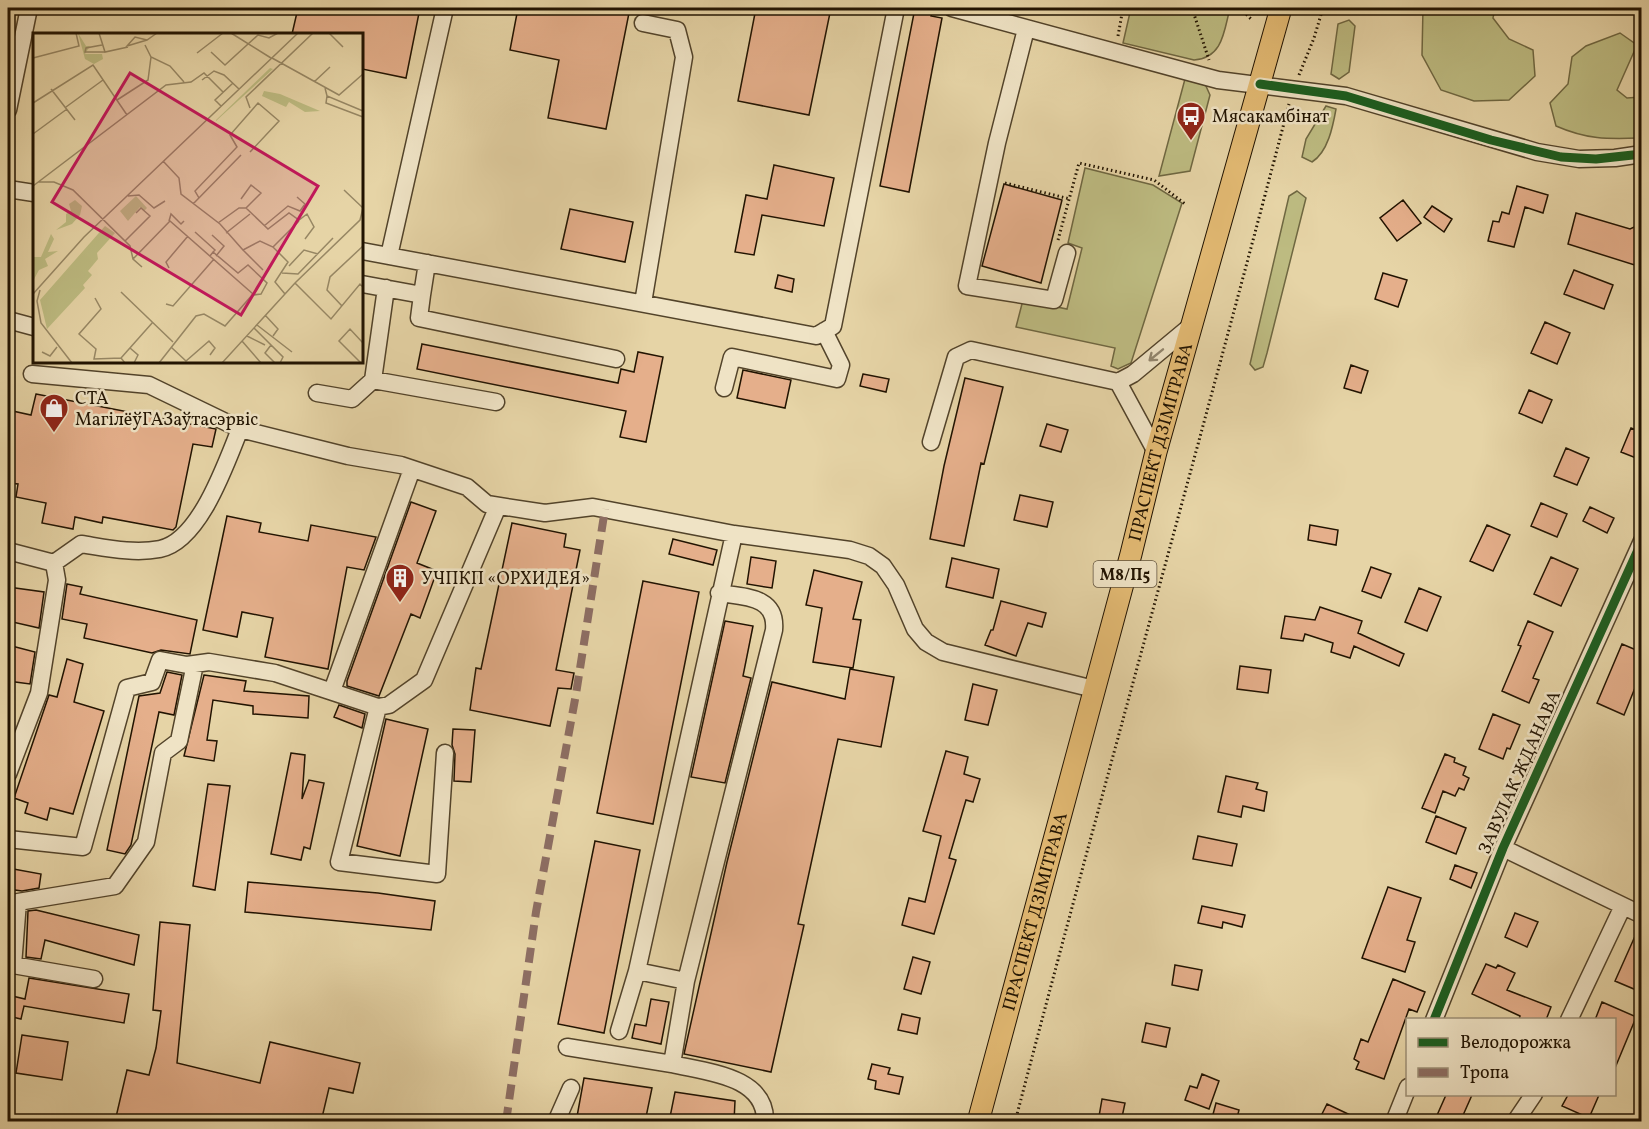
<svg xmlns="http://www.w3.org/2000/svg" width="1649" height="1129" font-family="Vollkorn,serif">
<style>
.green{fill:#bdbb81;stroke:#6f6741;stroke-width:1.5}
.building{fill:#e5af8b;stroke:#211301;stroke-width:1.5}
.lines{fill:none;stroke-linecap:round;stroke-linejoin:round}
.minor-casing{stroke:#52432a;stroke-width:19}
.major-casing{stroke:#211301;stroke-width:23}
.path{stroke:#211301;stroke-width:3;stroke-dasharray:1.5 3;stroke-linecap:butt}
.minor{stroke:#efe3c5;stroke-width:16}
.major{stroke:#e3ba73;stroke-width:21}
.quiet{stroke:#8d6e63;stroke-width:8;stroke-dasharray:15 8;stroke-linecap:butt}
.cycleway-casing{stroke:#efe3c5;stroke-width:13}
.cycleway{stroke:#1b5e20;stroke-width:9}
.oneway{stroke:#92856d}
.labels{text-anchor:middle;stroke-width:5;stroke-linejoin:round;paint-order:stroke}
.shield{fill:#efe3c5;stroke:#5f513c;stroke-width:1.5}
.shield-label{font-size:16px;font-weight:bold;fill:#211301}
.poi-label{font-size:18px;fill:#211301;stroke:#efe3c5;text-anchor:start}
.street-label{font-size:18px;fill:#211301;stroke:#efe3c5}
.inset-road{fill:none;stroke:#978764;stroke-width:1.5}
.view{fill:#c2185b;fill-opacity:0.15;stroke:#c2185b;stroke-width:3}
.inset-edge{fill:none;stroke:#211301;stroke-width:3}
</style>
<rect width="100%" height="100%" fill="#e6d4a6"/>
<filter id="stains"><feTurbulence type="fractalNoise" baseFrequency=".00333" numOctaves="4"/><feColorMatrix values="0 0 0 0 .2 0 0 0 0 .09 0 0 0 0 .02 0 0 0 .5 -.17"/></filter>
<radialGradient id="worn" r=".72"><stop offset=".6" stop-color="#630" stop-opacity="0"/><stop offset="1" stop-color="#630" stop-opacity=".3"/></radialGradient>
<path class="green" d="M1131 8H1230C1224 31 1223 58 1194 60L1123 43Z
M1423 8H1495L1493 18 1509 39 1533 50 1535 76 1509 100 1474 101 1441 90 1422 55Z
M1349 20 1355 26 1349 72 1339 79 1331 74 1338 24Z
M1620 33 1637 45 1617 90 1627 98 1641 97V138C1608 139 1588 140 1556 126L1550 103 1568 84 1572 57 1586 46Z
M1185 79 1205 84 1210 95 1190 171 1159 176Z
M1326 106 1336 109C1333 126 1328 152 1312 162L1302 157 1306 139Z
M1085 168 1153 185 1182 203 1131 363 1118 369 1111 366 1115 348 1016 327 1023 300 1067 309 1082 248 1068 243Z
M1297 191 1306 198 1267 353 1263 367 1255 370 1250 364 1289 196Z"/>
<path class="building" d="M298 8H420L406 78 362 69V34H292Z
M518 8H630L606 129 548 118 559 60 510 50Z
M756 8H831L809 115 738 101Z
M915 8H933L931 16 942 18 909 192 880 186Z
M774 165 834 178 824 226 762 215 754 255 735 252 746 195 767 199Z
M1004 184 1062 200 1041 283 982 266Z
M1517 186 1548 195 1543 213 1525 207 1514 247 1488 241 1493 221 1499 222 1502 212 1509 214Z
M1403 200 1421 223 1397 241 1380 218Z
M1432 206 1452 219 1444 232 1424 217Z
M570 209 633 222 625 262 561 249Z
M1576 213 1630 229 1641 224V267L1568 244Z
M1574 270 1613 285 1604 309 1564 294Z
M1383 273 1407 280 1398 307 1375 299Z
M778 275 794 279 792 292 775 288Z
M1545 322 1570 333 1557 364 1531 353Z
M422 344 618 383 621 369 634 372 638 352 663 357 646 442 620 437 626 411 417 369Z
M1351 365 1368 371 1361 393 1344 388Z
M743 370 791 380 785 408 737 398Z
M863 374 889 379 886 392 860 386Z
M965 378 1003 387 984 464 981 463 964 546 930 539 944 466Z
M1529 390 1552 400 1542 423 1519 413Z
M36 394 216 429 212 447 193 444 176 527 173 530 103 517 102 523 75 517 73 529 42 523 46 503 16 497 18 484 8 483V410L31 415Z
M1047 424 1068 430 1061 452 1040 446Z
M1631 428 1641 432V460L1621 452Z
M1566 448 1589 458 1577 485 1554 476Z
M1020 495 1053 502 1047 527 1014 520Z
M411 502 436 511 417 563 437 571 420 618 411 614 379 696 347 686V681Z
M1541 503 1567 514 1557 537 1531 526Z
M1590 507 1614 518 1607 533 1583 521Z
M227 516 261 523 259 532 308 541 311 525 376 537 364 570 347 567 328 669 265 657 273 618 242 612 237 637 203 630Z
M512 523 566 534 564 547 580 550 556 670 574 673 571 689 558 688 550 726 470 710 476 668 481 669Z
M1310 525 1338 530 1336 545 1308 540Z
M1487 525 1510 535 1493 571 1470 561Z
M673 539 717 550 713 565 669 554Z
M751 557 776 561 772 588 747 584Z
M1551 557 1578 569 1561 606 1534 594Z
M952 558 999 569 993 598 946 587Z
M1371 567 1391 574 1381 598 1362 591Z
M814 570 862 582 853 619 861 620 853 668 813 662 822 608 806 605Z
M643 581 699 592 653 824 597 813Z
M67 584 82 587 80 594 197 620 190 654 161 650 152 653 84 638 87 624 62 619Z
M8 587 44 592 39 628 8 621Z
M1419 588 1441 597 1427 631 1405 622Z
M1001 601 1046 613 1042 627 1028 623 1016 656 985 645 991 630H993Z
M1320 607 1362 621 1358 633 1404 654 1399 666 1354 646 1350 658 1331 652 1333 643 1305 634 1303 641 1281 638 1285 616 1315 620Z
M725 621 753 626 743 676 751 678 725 783 691 777Z
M1528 621 1553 632 1533 678 1539 680 1529 703 1502 691 1521 646 1518 645Z
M1622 644 1641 652V673L1624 715 1597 703Z
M8 645 35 652 30 684 8 681Z
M67 659 83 664 74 702 104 711 73 814 50 808 47 820 25 813 28 803 14 798 49 695 57 697Z
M1240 666 1271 670 1268 693 1237 689Z
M850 669 894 677 881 747 838 739 798 924 804 925 771 1072 684 1054 727 862 772 682 845 699Z
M167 672 182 675 174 715 159 712 131 845 125 854 107 850 139 696 160 693Z
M204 675 246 681 244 691 309 696 308 718 253 714V706L213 700 207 740 217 741 214 761 184 756Z
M973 684 997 690 988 725 965 720Z
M339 705 365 714 362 728 334 717Z
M1493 714 1520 725 1510 749 1507 748 1503 759 1479 749Z
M386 719 428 729 400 856 357 846Z
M453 729 475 730 471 782 454 781 455 754 452 745Z
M946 751 968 757 964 774 980 779 973 802 966 800 949 858 956 860 934 934 902 925 909 898 925 902 941 836 923 831Z
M291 753 305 755 302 799 309 780 324 783 310 849 304 847 301 860 271 854Z
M1445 754 1455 758 1454 762 1466 767 1463 775 1469 778 1464 790 1459 788 1455 796 1443 791 1435 813 1422 808Z
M1226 776 1258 783 1256 789 1267 792 1264 811 1243 806 1241 817 1218 812Z
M208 784 230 786 215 890 193 886Z
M1436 816 1466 828 1456 854 1426 842Z
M1198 836 1237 844 1232 866 1193 859Z
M595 841 640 850 604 1033 558 1024Z
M1455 865 1477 873 1471 888 1450 879Z
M8 868 41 874 39 888 22 891 8 889Z
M248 882 378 893 435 901 431 930 245 912Z
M1388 887 1421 898 1407 940 1415 942 1405 972 1362 958Z
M1202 906 1245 915 1242 927 1223 922 1222 928 1198 923Z
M36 910 139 935 134 965 45 940 41 959 26 957 28 911Z
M1515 913 1538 922 1527 947 1505 937Z
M160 922 190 925 177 1063 260 1083 270 1042 360 1063 353 1093 329 1088 321 1122H135L116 1117 127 1070 149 1075 156 1048 161 1011 153 1010Z
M1640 925H1641V992L1615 981Z
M913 957 930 962 921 994 904 989Z
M1486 964 1496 968 1498 965 1515 973 1507 990 1551 1007 1546 1020H1519L1520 1016 1472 994Z
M1175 965 1202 970 1198 990 1172 985Z
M29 978 129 994 124 1023 24 1006 21 1019 8 1016V995L25 999Z
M1393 979 1425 992 1417 1012 1409 1009 1384 1079 1356 1069 1359 1062 1354 1059 1361 1039 1368 1042Z
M651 999 669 1002 661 1044 632 1038 635 1024 646 1026Z
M1602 1002 1641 1019 1635 1020 1615 1068 1614 1020H1595Z
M902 1014 920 1018 917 1034 898 1030Z
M1146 1023 1170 1028 1166 1047 1142 1042Z
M22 1035 68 1042 62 1080 16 1073Z
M872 1064 890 1068 888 1074 903 1077 899 1094 875 1089 876 1081 868 1079Z
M1202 1074 1219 1081 1209 1109 1185 1100 1190 1086 1197 1088Z
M584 1078 652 1088 645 1122H576Z
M675 1092 735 1101 734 1122H669Z
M1446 1095H1472L1460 1122H1434Z
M1568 1095H1599L1589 1118 1562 1106Z
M1102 1099 1125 1103 1121 1122H1098Z
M1216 1103 1239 1110 1236 1122H1211Z
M1327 1104 1365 1122H1318Z"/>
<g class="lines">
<g class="minor-casing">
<path id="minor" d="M952 8 1218 80 1346 96 1537 152 1579 159 1615 158 1642 154
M1026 29 997 143 967 286 1054 300 1067 253
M8 110 29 8
M8 189 34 193
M362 251 816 336 833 326 896 8
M389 256 445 8
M362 284 422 295 427 263
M386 288 373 380 496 402
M422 295 419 318 616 359
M643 303 684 57 677 30 643 23
M8 320 34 327
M32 374 149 385 240 429
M1118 382 1156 452
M724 388 732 357 837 379 841 365 824 331
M317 393 352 399 373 380
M931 442 956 357 971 350 1118 382 1133 374 1192 325
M8 551 54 563 81 544C107 548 134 554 160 549 200 541 226 463 240 429L348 456 401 465 467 487 487 504 545 513 593 507 734 534 850 550 869 556 883 566 896 585 915 629 926 642 943 652 1094 689
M719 593C745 597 777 596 774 630L686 981 672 1064C706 1072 767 1076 765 1122
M332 691 412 469
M445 753 437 874 339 862 378 707 389 705 424 680 498 506
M8 774 39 693 57 580 54 563
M8 839 83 847 127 688 152 682 160 660 187 665 209 662 275 673 378 707
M1503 848 1642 915
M637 971 686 981
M94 979 13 965 18 902 115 886 146 842 163 753 179 741 195 664
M1434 1020 1503 848 1642 541
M1569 1020 1623 906
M619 1031 637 971 734 534
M567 1047 672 1064
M556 1122 571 1088
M1394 1122 1408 1087
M1515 1122 1534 1094"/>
</g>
<g class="major-casing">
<g id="major">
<path id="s1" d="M978 1122 1131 554 1156 452 1281 8"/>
</g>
</g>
<path class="path" d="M1192 8 1209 60
M1240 8 1252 20
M1118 36 1123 8
M1299 75 1314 38 1323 8
M1005 183 1070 199
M1058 240 1079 163 1154 180 1185 204
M1015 1122C1104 782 1200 444 1289 104"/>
<use href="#minor" class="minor"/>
<use href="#major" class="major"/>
<path class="quiet" d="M506 1122 536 912 576 694 605 509"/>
<g class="cycleway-casing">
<path id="cycleway" d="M1260 84 1346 96 1491 140 1561 157 1596 159 1642 154
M1434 1020 1503 848 1642 541"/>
</g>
<use href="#cycleway" class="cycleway"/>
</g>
<defs><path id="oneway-shaft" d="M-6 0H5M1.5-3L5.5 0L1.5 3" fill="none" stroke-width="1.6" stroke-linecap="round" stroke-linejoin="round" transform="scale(1.5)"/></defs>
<use class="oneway" href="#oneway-shaft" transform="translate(1156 355) rotate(141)"/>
<defs>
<g id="bus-pin" transform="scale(1.5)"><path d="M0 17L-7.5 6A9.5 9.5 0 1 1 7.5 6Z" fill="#8f2418" stroke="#efe3c5"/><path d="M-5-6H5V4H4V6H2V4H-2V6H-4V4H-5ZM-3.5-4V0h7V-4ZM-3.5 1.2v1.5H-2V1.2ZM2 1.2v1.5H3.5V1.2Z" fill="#fff"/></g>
<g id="shop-pin" transform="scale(1.5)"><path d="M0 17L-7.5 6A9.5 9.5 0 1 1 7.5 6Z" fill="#8f2418" stroke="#efe3c5"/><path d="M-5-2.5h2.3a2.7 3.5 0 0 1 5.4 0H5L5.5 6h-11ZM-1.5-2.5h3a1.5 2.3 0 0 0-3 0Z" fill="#fff"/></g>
<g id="building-pin" transform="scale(1.5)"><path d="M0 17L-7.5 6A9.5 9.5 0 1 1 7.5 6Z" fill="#8f2418" stroke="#efe3c5"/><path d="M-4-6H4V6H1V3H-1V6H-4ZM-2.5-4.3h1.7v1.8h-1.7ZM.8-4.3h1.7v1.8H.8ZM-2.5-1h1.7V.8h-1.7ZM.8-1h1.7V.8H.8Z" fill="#fff"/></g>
</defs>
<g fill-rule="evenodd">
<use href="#bus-pin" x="1191" y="116"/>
<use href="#shop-pin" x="54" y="408"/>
<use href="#building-pin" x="400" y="578"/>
</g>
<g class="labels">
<rect class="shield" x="1093.5" y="561" width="63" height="26" rx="4.5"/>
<g class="shield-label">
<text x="1125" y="580">М8/П5</text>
</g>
<g class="poi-label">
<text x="1212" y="122">Мясакамбінат</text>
<text x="75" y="404">СТА<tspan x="75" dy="21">МагілёўГАЗаўтасэрвіс</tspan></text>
<text x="421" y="584">УЧПКП «ОРХИДЕЯ»</text>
</g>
<g class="street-label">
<text dy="6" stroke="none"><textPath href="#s1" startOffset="704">ПРАСПЕКТ ДЗІМІТРАВА</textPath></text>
<text transform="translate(1519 772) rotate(-66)" y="6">ЗАВУЛАК ЖДАНАВА</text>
<text dy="6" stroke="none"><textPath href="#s1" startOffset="218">ПРАСПЕКТ ДЗІМІТРАВА</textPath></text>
</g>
</g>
<g transform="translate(33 33)">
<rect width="330" height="330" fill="#e6d4a6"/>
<path d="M45 0 53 13H57L52 21H69L70 26 61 31 52 26ZM237 35 240 36 183 88V87ZM231 58 247 61 287 78 272 79 256 69 253 74 229 63ZM103 163 114 175 111 178 107 174 95 188 87 178ZM42 167 49 173 47 182 39 191 23 197 33 189V181L38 178 36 171ZM72 193 82 200 64 220 65 226 55 238 59 242 50 252 52 255 14 296 7 267ZM18 201 21 206 15 219 25 218 12 226 15 233 6 237 0 248V224H8Z" fill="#bdbb81"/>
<path class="inset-road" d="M66 0 72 19 95 14M198 0 238 25M296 0 310 14M114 7 102 4 94 13 114 7 124 0M69 12 53 15 52 19H72M112 12 118 24 137 33 151 49M178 19 192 32 225 2 236 5 245 0M164 20 190 0M0 25 46 13 43 0M239 25 306 62 330 41M169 47 181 38 191 42 206 56M281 49 297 34M292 55 294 63 330 78M18 56 42 87M294 63 293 70 330 84M84 67 115 47 118 24M0 70 60 32 94 82M188 73 182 67 200 50M33 74 70 47M217 75 213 64 280 0M0 101 34 76M130 128 146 145 148 161 187 191 210 217 227 208 240 214 255 229 242 249 252 261M6 149H21L40 157 97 213 100 226 109 234M0 153 133 52 158 49 171 40 190 59M311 157 330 175M95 163 106 162 121 175 132 168M166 165 162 158 204 114 197 102 225 70 246 88 217 119M160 171 208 122M213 175 235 196 256 180 266 187 274 181 281 194 272 206M136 188 138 181 148 191 151 188M185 190 206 175H213L228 160 218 152 208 166M231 193 255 173 267 178 272 171 264 164M162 199 182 217 180 219M193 200 217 181M179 202 191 213 183 223M92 208 117 183 108 175 103 180M240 214 266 188M210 217 230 237M177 223 180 219 205 240 215 232 234 250 228 261 220 262M100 226 137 188 220 261 192 293 171 281 163 283 126 330M256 233 271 217 285 221M136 235 133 229 155 203M249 240 265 241 300 205M262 250 298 286 327 251 330 254M7 257 4 268 8 290 39 330M88 259 140 309M0 261 51 204 265 0M62 265 68 276 46 301 63 316 61 326 88 325 92 330M133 271 140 273 181 226M309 273 294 257 297 244 330 213M232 282 245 296 240 303M224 292 259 319M221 295 250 324 247 330M214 303 232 312M209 308 228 330M238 312 232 320 242 330M138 314 153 328 176 308 182 315 177 322M97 315 105 322 101 330M9 319 17 323 24 314M88 325 120 289M189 330 262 250 327 187 330 175M328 330 306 308 317 296 330 310"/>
<path class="view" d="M97 40 285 153 208 282 19 169Z"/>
<rect width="330" height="330" class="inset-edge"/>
</g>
<rect width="1649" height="1129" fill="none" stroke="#e6d4a6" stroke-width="30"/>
<rect x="9" y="9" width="1631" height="1111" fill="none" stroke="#211301" stroke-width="3"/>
<rect x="15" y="15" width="1619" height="1099" fill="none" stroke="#211301" stroke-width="1.5"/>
<rect x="1406" y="1018" width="210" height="78" fill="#efe3c5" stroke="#9d9077" stroke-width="1.5"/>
<rect x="1418" y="1038" width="30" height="9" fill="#1b5e20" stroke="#9d9077" stroke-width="1.5"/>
<text x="1460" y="1048" font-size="18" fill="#211301">Велодорожка</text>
<rect x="1418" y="1068" width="30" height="9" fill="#8d6e63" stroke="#9d9077" stroke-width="1.5"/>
<text x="1460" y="1078" font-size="18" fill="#211301">Тропа</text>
<rect width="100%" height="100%" filter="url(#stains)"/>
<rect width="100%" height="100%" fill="url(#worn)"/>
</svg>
